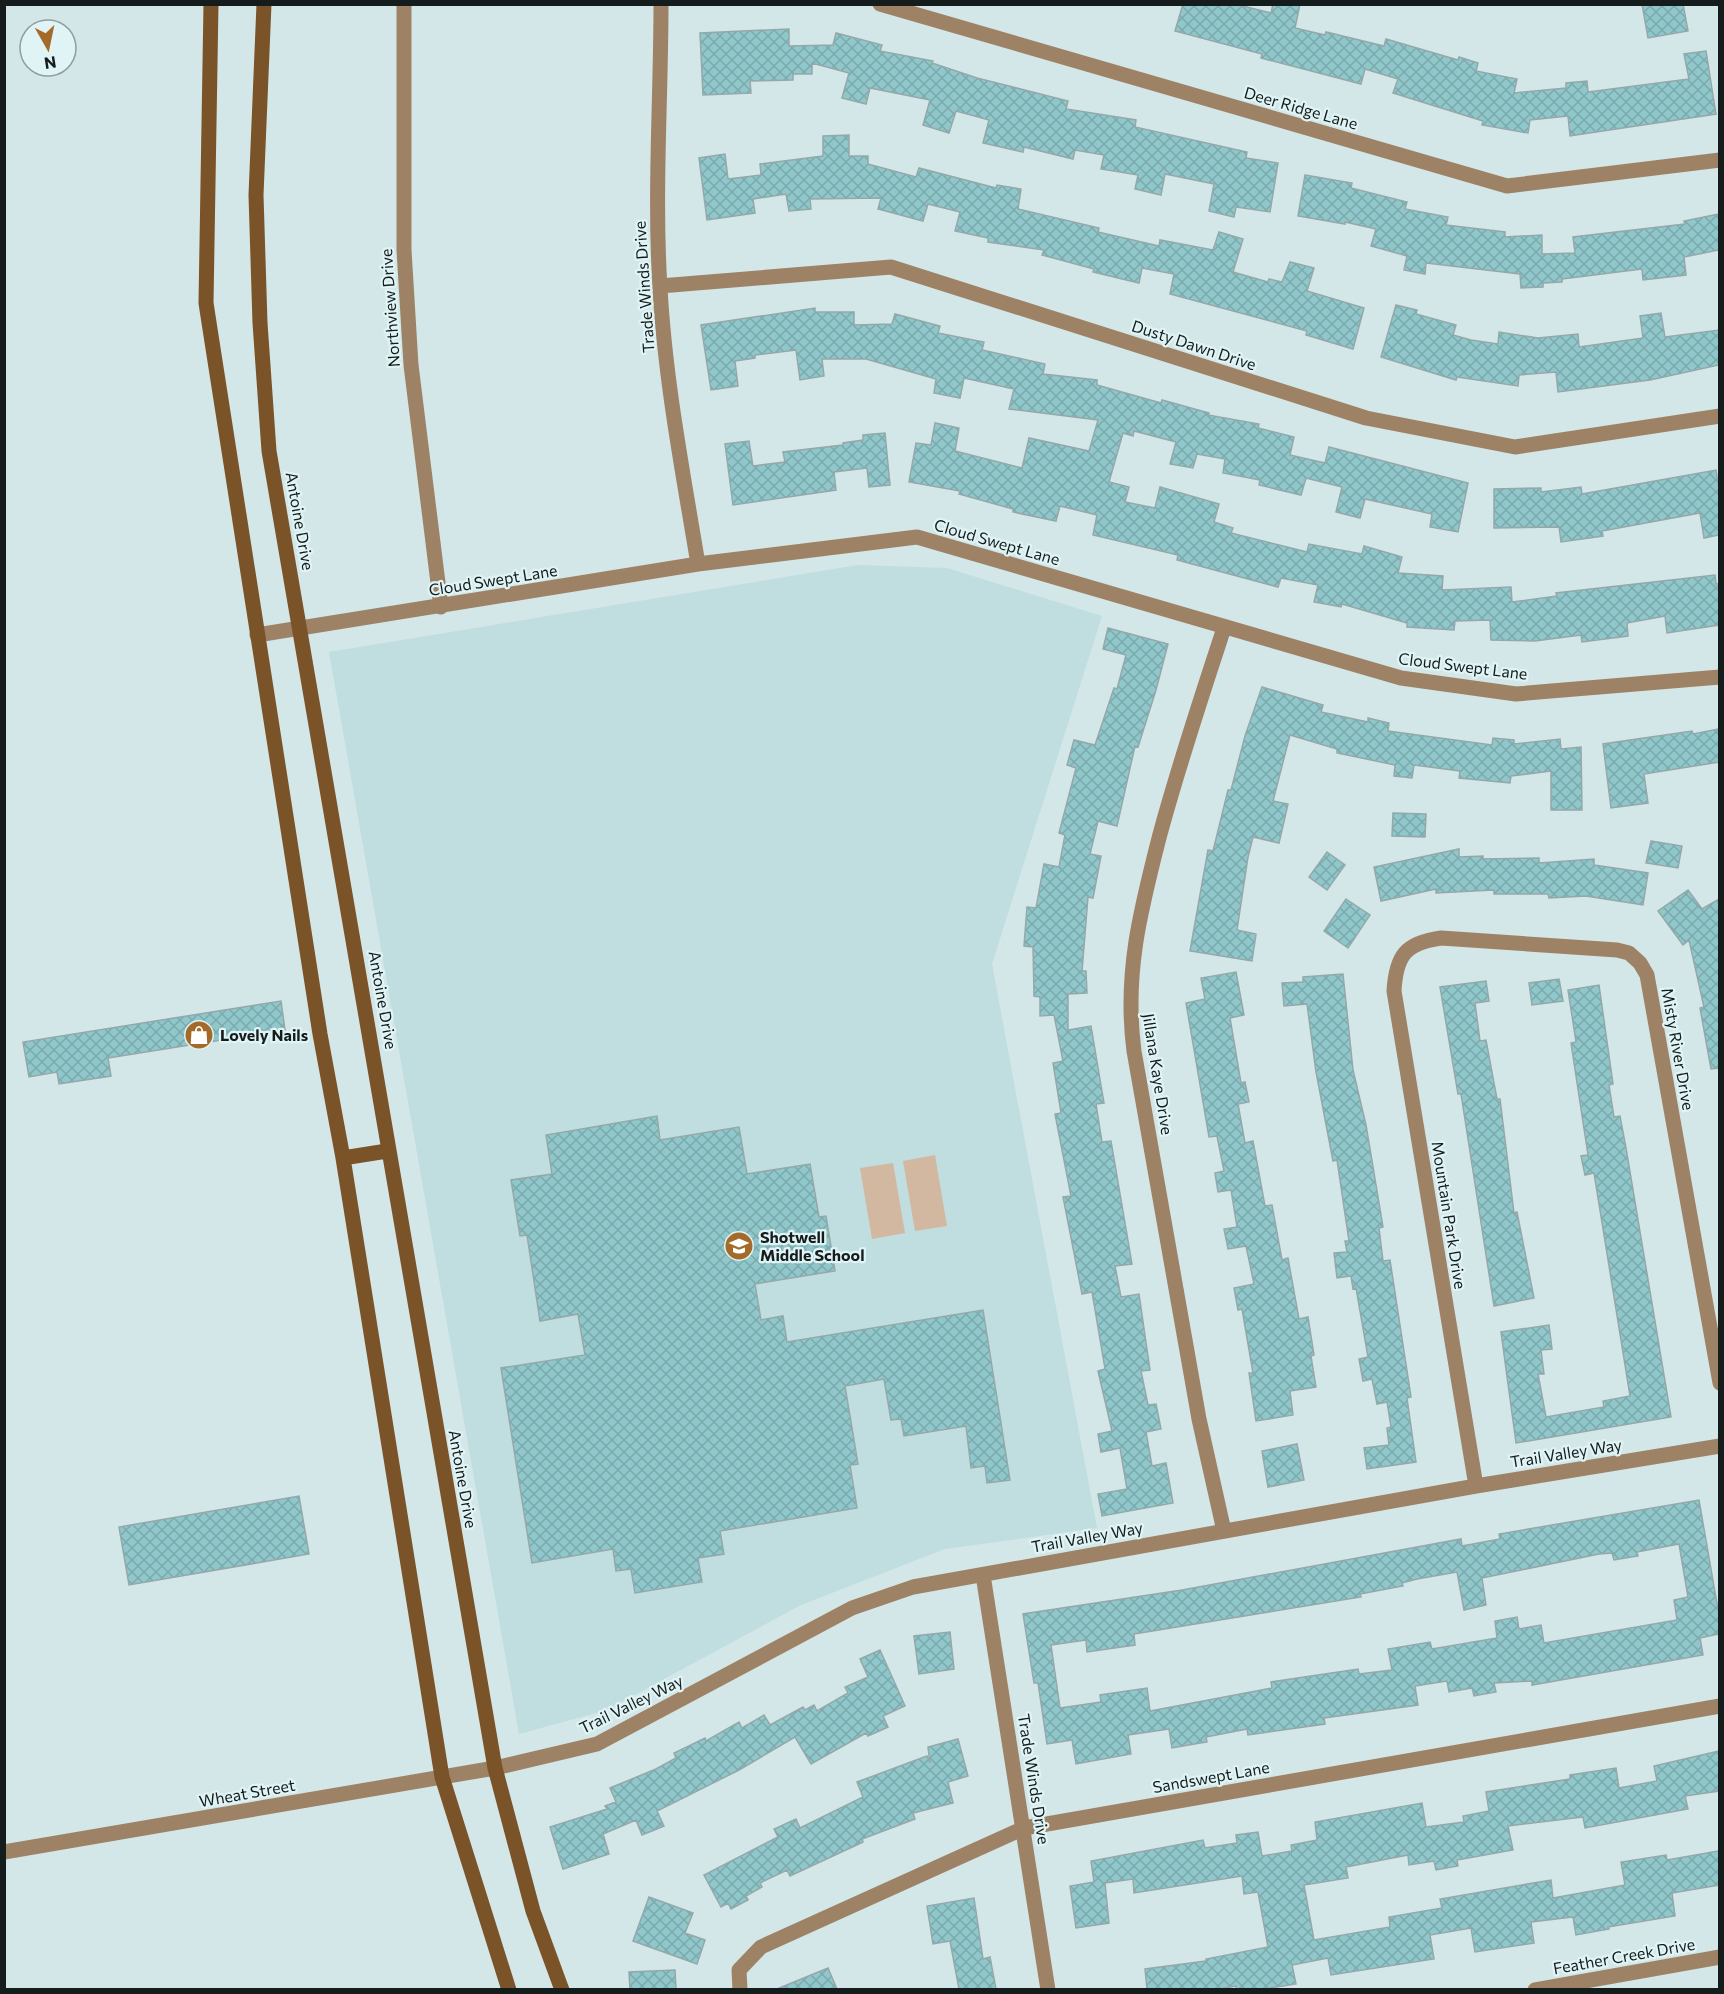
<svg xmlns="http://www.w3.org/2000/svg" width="1724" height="1994" font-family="Commissioner,sans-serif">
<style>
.built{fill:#c0dddf}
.green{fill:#d2b8a0}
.building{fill:url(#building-cross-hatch);stroke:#95a8a9;stroke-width:1.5;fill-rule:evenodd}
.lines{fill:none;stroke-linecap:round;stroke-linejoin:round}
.street{stroke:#9e8266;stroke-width:15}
.secondary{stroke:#7b5328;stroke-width:15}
.labels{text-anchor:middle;stroke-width:4.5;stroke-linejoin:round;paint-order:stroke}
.street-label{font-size:16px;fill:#151c1c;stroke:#e0f4f6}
.poi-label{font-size:16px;font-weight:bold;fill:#151c1c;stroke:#e0f4f6;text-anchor:start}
</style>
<defs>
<pattern id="building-cross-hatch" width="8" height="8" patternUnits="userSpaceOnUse" patternTransform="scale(1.5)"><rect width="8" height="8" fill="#90c7ca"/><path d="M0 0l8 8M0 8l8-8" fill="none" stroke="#7baaad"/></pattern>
</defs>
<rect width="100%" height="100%" fill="#d3e7e8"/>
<path class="built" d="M858 565 947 568 1102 616 992 964 1097 1528 945 1549 801 1605 607 1710 519 1734 329 652Z"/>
<path class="green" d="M935 1155 947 1226 915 1231 903 1161Z
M893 1163 905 1233 872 1239 860 1168Z"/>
<path class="building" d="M1183 4H1235L1271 13 1273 4H1300L1295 28 1325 35 1326 32 1384 46 1386 39 1458 60 1459 57 1478 63 1476 71 1517 79 1514 93 1566 88V83L1587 81 1588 92 1689 79 1684 54 1706 51 1716 114 1570 136 1568 116 1530 120 1528 133 1482 125 1483 121 1393 93 1398 79 1365 69 1361 84 1261 58 1262 54 1175 31Z
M1642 4H1683L1688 31 1648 38Z
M789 29V46L833 45 836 33 882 45 880 51 933 61 932 63 977 78 1068 101 1066 109 1136 120 1135 127 1247 152 1246 158 1278 163 1270 212 1236 207 1234 217 1209 211 1214 184 1165 174 1161 195 1135 189 1138 175 1101 169 1104 155 1075 150 1073 159 1024 147 1023 152 983 143 989 120 971 115 956 111 949 133 923 125 930 100 870 88 866 104 842 98 849 73 812 63V74H793V80L750 81 751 93 703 95 700 33Z
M849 135V156H868V164L916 177 919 168 996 188 997 185 1021 189 1018 209 1099 228 1098 232 1159 246 1160 240 1213 250 1219 232 1243 239 1233 272 1268 282 1269 279 1282 282 1290 262 1314 268 1307 291 1364 308 1353 349 1306 335 1307 331 1170 294 1174 274 1142 268 1139 283 1093 272 1094 269 1042 255 1044 250 988 242V238L955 231 960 212 928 204 923 221 878 209 881 198 810 199 811 209 789 211 786 194 753 199 755 213 707 220 699 158 725 154 728 179 761 175 760 164 823 156V136Z
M1305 175 1352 183 1351 188 1407 202 1405 209 1448 217 1446 225 1505 232V237L1542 235V254L1575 253 1573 237 1685 224 1684 221 1719 214V250L1684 257 1686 275 1643 280 1642 269 1562 279V282L1543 283V287L1521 288 1520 274 1426 263 1425 274 1404 270 1407 256 1371 246 1376 229 1345 222V224L1298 216Z
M1396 305 1417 310 1416 314 1456 325 1453 335 1471 340 1498 344 1499 332 1538 338 1578 334 1579 347 1643 338 1640 316 1661 313 1665 337 1719 330V365L1650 380 1558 392 1556 372 1519 375 1518 386 1457 377 1456 380 1381 357Z
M815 308V312H854V325L892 324 895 314 940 326 938 333 984 342 982 350 1045 364 1043 374 1097 380V385L1161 403 1162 400 1209 413 1208 415 1259 424 1258 428 1294 437 1290 455 1325 463 1329 447 1468 483 1458 532 1430 527 1432 514 1365 499 1360 518 1336 512 1342 487 1306 478 1301 495 1259 485 1260 480 1223 473 1225 459 1197 454 1193 468 1170 464 1176 442 1134 431 1133 436 1123 433 1109 482 1129 487 1125 502 1155 508 1160 487 1219 504 1214 522 1233 528 1231 533 1307 552 1309 544 1362 554 1364 546 1402 557 1398 573 1443 576 1442 590 1511 587 1512 602 1557 596 1556 593 1715 575 1716 584H1719V625L1667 633 1665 616 1627 623 1628 636 1582 642 1581 635 1535 641 1491 640 1490 620 1455 621 1454 630 1407 627V623L1342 604 1341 607 1314 602 1318 585 1281 578 1278 587 1177 560 1178 555 1093 535 1097 515 1060 506 1056 521 1013 512V509L959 494 960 491 909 482 916 443 931 445 935 423 959 428 955 451 1022 468 1029 438 1089 451 1098 420 1009 409 1014 389 964 378 960 398 934 393 936 379 866 359H822L824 376 800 380 796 350 755 355V358L735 361 738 386 711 390 701 325Z
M885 433 890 485 869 487 867 468 834 472 836 490 733 505 725 444 749 441 753 466 785 462 783 452 843 445V443L863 440V435Z
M1716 470 1719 489V535L1704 538 1700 513 1602 531 1603 536 1561 542 1559 527 1494 528V489L1541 488V492L1581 487 1582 494Z
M1108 628 1168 644 1156 690 1138 747 1135 746 1117 826 1098 821 1090 854 1101 856 1093 898 1088 897 1082 971H1086L1087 993 1068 994V1030L1091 1026 1104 1103 1096 1104 1102 1142 1111 1141 1132 1264 1115 1266 1121 1297 1139 1294 1150 1370 1141 1371 1148 1405 1156 1404 1161 1429 1146 1432 1152 1466 1166 1463 1173 1503 1102 1516 1098 1494 1127 1489 1120 1448 1101 1452 1098 1434 1112 1431 1098 1371 1105 1369 1092 1292 1082 1294 1063 1197 1071 1196 1055 1114 1061 1113 1053 1063 1063 1061 1054 1015 1040 1016V997L1034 996 1033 947 1024 946 1027 907 1036 908 1044 864 1059 867 1065 835 1059 833 1076 768 1067 765 1074 740 1095 745 1114 688 1117 689 1126 655 1103 649Z
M1262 687 1323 705 1321 712 1368 722V718L1389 723 1388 731 1492 745 1493 738 1514 740V744L1560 739 1561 749 1581 747 1582 810H1551V771L1511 776 1510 783 1459 778 1460 771 1414 765 1412 778 1394 776 1395 765 1337 753V749L1290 735 1273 801 1288 804 1279 843 1253 837 1248 857 1237 930 1256 934 1252 961 1190 951 1208 850 1213 851 1228 790H1231L1245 736Z
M1719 729V762L1644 774 1648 803 1611 808 1603 744 1692 731 1693 734Z
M1393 813 1426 814 1425 837 1392 836Z
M1651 841 1682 846 1678 868 1646 863Z
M1459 849V857L1483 856V859L1539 858V863L1594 859V865L1648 873 1643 905 1586 896 1549 898 1548 894H1494V890L1436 893V889L1381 901 1374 867Z
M1327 852 1345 865 1327 890 1309 877Z
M1688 890 1702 909 1719 899V1068L1711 1069 1700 1008 1704 1007 1689 940 1683 945 1658 911Z
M1346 899 1370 915 1348 948 1324 931Z
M1236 972 1244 1015 1230 1018 1241 1083 1245 1082 1249 1102 1238 1104 1245 1143 1253 1141 1265 1206 1272 1205 1282 1260 1288 1258 1299 1319 1308 1317 1314 1355 1311 1356 1316 1387 1290 1391 1293 1415 1256 1421 1249 1373H1253L1242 1309 1238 1310 1234 1288 1254 1284 1246 1246 1228 1249 1224 1229 1237 1227 1231 1190 1218 1192 1215 1173 1224 1171 1217 1136 1209 1137 1186 1003 1205 999 1201 978Z
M1343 974 1353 1070 1366 1125 1383 1227 1379 1228 1383 1261 1390 1260 1411 1397 1407 1398 1416 1462 1367 1469 1364 1448 1389 1445 1387 1428 1391 1427 1387 1402 1377 1404 1372 1379 1363 1381 1359 1359 1368 1357 1356 1288 1353 1289 1351 1276 1337 1278 1334 1253 1347 1252 1345 1241H1349L1337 1160 1333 1161 1316 1072 1307 1004 1284 1006 1282 983 1303 982V977Z
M1559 979 1563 1001 1532 1005 1529 983Z
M1486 981 1489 1001 1475 1003 1480 1041 1486 1040 1497 1099H1500L1514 1213 1517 1212 1534 1298 1494 1306 1461 1094H1458L1440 987Z
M1599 985 1613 1084 1609 1085 1614 1117 1620 1116 1626 1148 1671 1417 1516 1443 1501 1332 1549 1325 1552 1349 1541 1350 1544 1374H1538L1546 1417 1604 1407 1603 1401 1630 1396 1594 1173 1585 1175 1581 1156 1588 1155 1571 1043 1576 1042 1568 990Z
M281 1001 285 1030 108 1058 111 1076 59 1084 57 1072 29 1077 23 1042Z
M657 1116 660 1140 739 1127 747 1174 810 1164 819 1217 826 1216 835 1271 755 1284 761 1320 783 1316 787 1342 983 1310 1010 1480 987 1483 985 1466 971 1468 966 1426 904 1436 901 1419 891 1420 884 1379 845 1386 858 1464 850 1465 857 1508 720 1531 724 1554 698 1558 702 1582 635 1593 631 1569 616 1571 613 1549 532 1563 501 1368 585 1355 578 1314 540 1321 527 1235 520 1236 511 1180 552 1174 546 1135Z
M1297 1444 1304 1480 1268 1487 1262 1451Z
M299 1496 309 1554 129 1585 119 1527Z
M1699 1500 1719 1615V1634L1700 1638 1703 1655 1532 1685V1681L1494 1683 1496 1692 1474 1696 1472 1688 1449 1692 1447 1681 1415 1686 1418 1705 1324 1718 1325 1724 1248 1735 1247 1729 1206 1737 1207 1742 1172 1748 1169 1729 1128 1735 1131 1754 1076 1764 1072 1740 1047 1744 1038 1683H1034L1023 1614 1182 1590 1461 1539 1462 1546 1500 1539 1499 1534ZM1679 1544 1688 1597 1674 1600 1677 1620 1544 1643 1541 1625 1519 1629 1517 1617 1495 1621 1497 1638 1432 1649 1430 1642 1388 1649 1392 1670 1359 1674 1358 1669 1271 1682 1272 1688 1150 1711 1147 1688 1100 1695 1101 1702 1060 1708 1051 1645 1086 1640 1087 1652 1135 1645 1134 1634 1361 1597 1360 1594 1403 1586 1402 1583 1417 1579 1457 1572 1464 1610 1486 1605 1482 1578 1599 1554 1612 1553 1614 1560 1638 1556 1637 1552Z
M950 1632 954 1669 919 1674 914 1636Z
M880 1650 905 1706 883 1716 888 1727 868 1736 866 1733 811 1764 795 1737 739 1770 657 1811 664 1826 642 1835 636 1820 603 1834 609 1854 563 1869 550 1827 607 1809 605 1806 616 1802 610 1788 656 1769 676 1758 674 1753 705 1738 706 1741 739 1722 742 1728 764 1715 770 1725 803 1707 805 1710 814 1705 817 1711 848 1693 845 1687 868 1677 860 1659Z
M958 1739 968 1776 948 1782 953 1803 913 1813 915 1819 862 1839 863 1842 790 1876 787 1870 760 1883 762 1887 746 1896 748 1900 731 1909 728 1903 721 1907 704 1875 778 1837 774 1829 796 1819 800 1828 863 1797 857 1782 927 1756 930 1763 928 1747Z
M1719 1751V1791L1685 1796 1688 1809 1585 1828 1583 1817 1508 1826 1513 1850 1457 1860 1458 1866 1436 1870 1434 1861 1409 1865 1408 1855 1346 1867 1348 1878 1304 1885 1314 1940 1390 1927 1389 1917 1442 1908 1440 1899 1551 1880 1553 1898 1625 1885 1621 1862 1666 1855 1667 1860 1719 1851V1885L1672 1893 1675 1916 1608 1927 1609 1929 1576 1935 1573 1917 1531 1922 1534 1943 1475 1952 1471 1928 1430 1935 1434 1959 1331 1975 1328 1958 1292 1965 1296 1984 1263 1989H1236V1986L1220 1989H1147L1145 1969 1206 1961V1959L1268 1947 1258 1892 1244 1894 1242 1876 1134 1893 1133 1879 1105 1883 1109 1923 1076 1928 1070 1886 1094 1882 1091 1861 1203 1840 1205 1848 1237 1843 1236 1835 1258 1832 1262 1856 1292 1851 1291 1845 1317 1840 1315 1822 1422 1803 1426 1827 1464 1822 1463 1816 1489 1811 1486 1792 1570 1779V1775L1616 1768 1619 1788 1657 1781 1654 1766Z
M649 1897 693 1913 685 1933 705 1940 697 1964 633 1941Z
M974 1898 983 1959 990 1957 996 1989H959L950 1941 933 1944 927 1906Z
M828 1968 837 1989H777Z
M675 1970 676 1989H630L629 1972Z"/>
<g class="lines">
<path class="street" d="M404 4V250L411 365 441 607
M661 4C661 99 654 193 660 288 665 380 683 473 698 564
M880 4 1507 186 1720 160
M660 286 891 267 1366 418 1515 447 1720 416
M257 635 698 564 917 537 1401 678 1516 694 1720 677
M1476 1486 1394 991C1396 956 1405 943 1441 938L1617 950 1629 953 1640 963 1647 975 1720 1383
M1224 1531 1199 1419 1134 1051C1124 975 1140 912 1159 838 1178 767 1201 698 1224 628
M983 1575 1048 1990
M4 1852 495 1768 597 1744 852 1608 913 1587 1476 1486 1720 1446
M740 1990 739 1970 761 1947 1024 1828 1720 1706
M1535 1990 1720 1957"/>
<path class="secondary" d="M211 4 206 303 210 329 320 1034 343 1158 442 1777 509 1990
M264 4 256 195 260 323 269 451 495 1768 533 1911 562 1990
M343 1158 387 1151"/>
</g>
<defs>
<g id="shop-disc" transform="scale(1.5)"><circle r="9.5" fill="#a46a29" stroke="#e0f4f6"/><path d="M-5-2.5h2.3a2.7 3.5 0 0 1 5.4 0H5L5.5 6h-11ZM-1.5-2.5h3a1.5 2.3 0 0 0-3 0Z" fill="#fff"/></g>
<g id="school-disc" transform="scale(1.5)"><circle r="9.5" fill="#a46a29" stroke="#e0f4f6"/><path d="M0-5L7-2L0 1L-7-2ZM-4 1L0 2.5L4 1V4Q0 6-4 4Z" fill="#fff"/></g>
</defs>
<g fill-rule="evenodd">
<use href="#shop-disc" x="199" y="1035"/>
<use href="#school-disc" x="739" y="1246"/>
</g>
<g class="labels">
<g class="street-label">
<text transform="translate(1301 108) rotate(16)" y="6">Deer Ridge Lane</text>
<text transform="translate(644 287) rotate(-94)" y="6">Trade Winds Drive</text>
<text transform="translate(390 308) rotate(-94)" y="6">Northview Drive</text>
<text transform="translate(1194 345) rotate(18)" y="6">Dusty Dawn Drive</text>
<text transform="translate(300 521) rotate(80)" y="6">Antoine Drive</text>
<text transform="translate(997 542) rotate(16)" y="6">Cloud Swept Lane</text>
<text transform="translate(493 580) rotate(-9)" y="6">Cloud Swept Lane</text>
<text transform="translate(1463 666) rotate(7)" y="6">Cloud Swept Lane</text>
<text transform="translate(383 1000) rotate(80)" y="6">Antoine Drive</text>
<text transform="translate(1678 1049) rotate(80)" y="6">Misty River Drive</text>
<text transform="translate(1158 1074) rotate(81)" y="6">Jillana Kaye Drive</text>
<text transform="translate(1449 1215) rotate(81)" y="6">Mountain Park Drive</text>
<text transform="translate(1566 1453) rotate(-9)" y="6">Trail Valley Way</text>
<text transform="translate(463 1479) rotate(80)" y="6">Antoine Drive</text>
<text transform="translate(1087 1537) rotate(-10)" y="6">Trail Valley Way</text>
<text transform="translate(631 1704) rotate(-26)" y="6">Trail Valley Way</text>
<text transform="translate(1211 1777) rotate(-10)" y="6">Sandswept Lane</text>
<text transform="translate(1034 1779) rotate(81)" y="6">Trade Winds Drive</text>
<text transform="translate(247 1793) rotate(-10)" y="6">Wheat Street</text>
<text transform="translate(1624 1956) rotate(-10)" y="6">Feather Creek Drive</text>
</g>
<g class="poi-label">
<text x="220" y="1041">Lovely Nails</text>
<text x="760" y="1243">Shotwell<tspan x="760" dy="18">Middle School</tspan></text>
</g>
</g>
<rect width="1724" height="1994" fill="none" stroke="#151c1c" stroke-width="12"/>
<g transform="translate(48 48) rotate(171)"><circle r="28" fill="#e0f4f6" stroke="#8f9e9f" stroke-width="1.5"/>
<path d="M0-4.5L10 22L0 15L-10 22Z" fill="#a46a29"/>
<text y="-9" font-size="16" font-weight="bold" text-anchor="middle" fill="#151c1c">N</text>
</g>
</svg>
